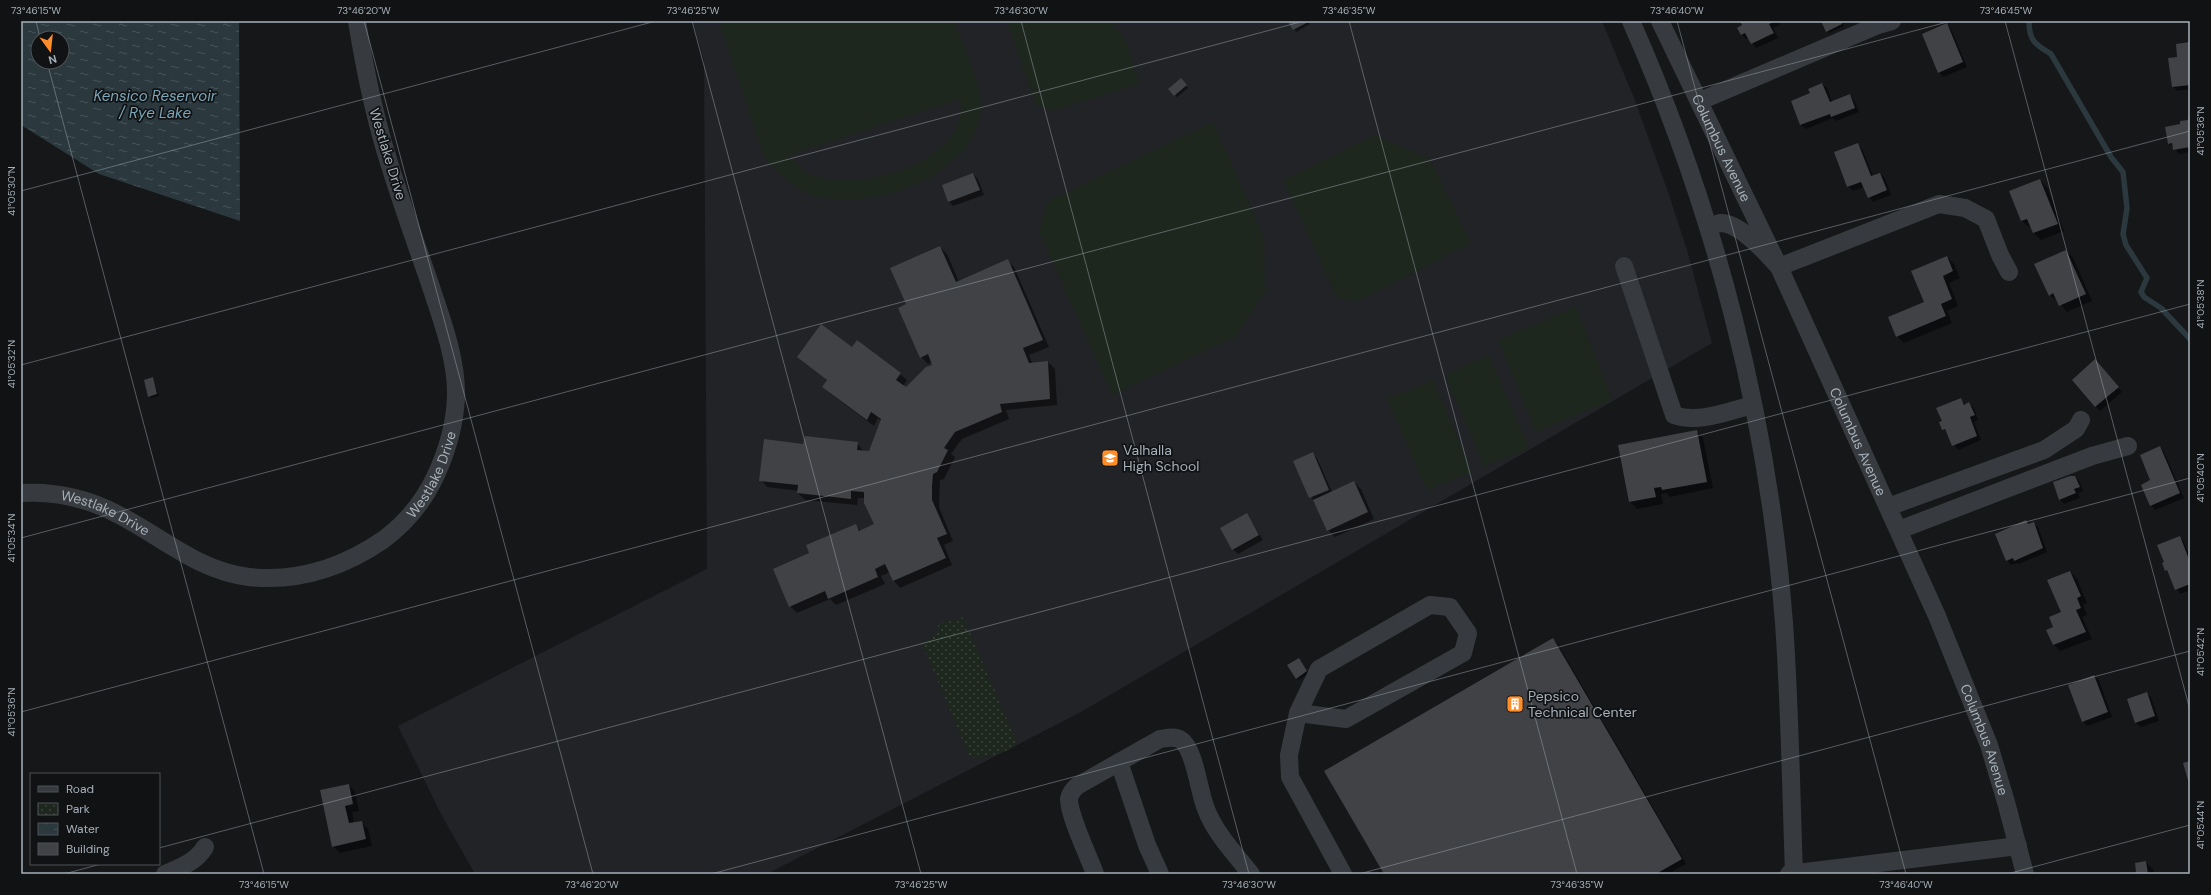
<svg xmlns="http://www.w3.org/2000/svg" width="2211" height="895" font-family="'DM Sans',sans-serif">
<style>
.built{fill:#222326}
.grass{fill:#1e271e;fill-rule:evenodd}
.park{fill:url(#park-dots)}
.water{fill:url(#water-ripples);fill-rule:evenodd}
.shadow{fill:#0007}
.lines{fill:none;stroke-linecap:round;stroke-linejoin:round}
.stream{stroke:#2b393e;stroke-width:5.5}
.building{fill:#404246}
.minor{stroke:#373a3e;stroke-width:18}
.ticks{fill:none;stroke:#a7b1ba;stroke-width:1;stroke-opacity:0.45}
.labels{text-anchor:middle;stroke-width:3.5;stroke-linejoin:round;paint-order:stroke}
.street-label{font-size:14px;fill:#a7b1ba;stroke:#111214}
.poi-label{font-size:14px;fill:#a7b1ba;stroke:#111214;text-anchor:start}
.water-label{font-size:15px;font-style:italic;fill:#7ba7b8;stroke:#111214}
.neatline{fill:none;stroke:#a7b1ba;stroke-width:1.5}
.ticks-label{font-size:10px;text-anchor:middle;fill:#a7b1ba}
</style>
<defs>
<pattern id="park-dots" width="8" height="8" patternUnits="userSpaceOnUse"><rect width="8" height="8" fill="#1e271e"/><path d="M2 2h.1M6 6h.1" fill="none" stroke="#3c443d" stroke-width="1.8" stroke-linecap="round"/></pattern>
<pattern id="water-ripples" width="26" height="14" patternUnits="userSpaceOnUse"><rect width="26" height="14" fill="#2b393e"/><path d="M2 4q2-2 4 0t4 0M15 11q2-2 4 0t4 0" fill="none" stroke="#475358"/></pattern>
</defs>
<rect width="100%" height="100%" fill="#161719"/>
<path class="built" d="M692 21H1602L1634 98 1667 189 1687 250 1712 343 1081 712 767 874H475L441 814 398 726 707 569 704 60Z"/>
<path class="grass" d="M719 21H955C962 43 984 91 981 111 973 176 875 210 819 197 795 191 779 175 764 157ZM960 99C970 163 857 194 809 174 801 170 795 162 789 155Z
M1007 21H1112L1127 43 1139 84 1052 111 1036 105Z
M1213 122 1264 237 1265 292 1236 336 1112 395 1039 231 1048 201Z
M1375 135 1430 159 1471 243 1356 302 1336 296 1283 180Z
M1576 306 1612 400 1536 432 1498 340Z
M1489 355 1529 448 1484 467 1445 375Z
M1433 380 1472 472 1427 490 1387 399Z"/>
<path class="park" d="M963 617 1016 740 1015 746C1001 756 986 756 970 758L922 643 938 633V624L951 619 952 622Z"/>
<path class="water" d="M21 21H239L240 221 99 174 21 125ZM38 38H62V62H38Z"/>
<path class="shadow" d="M1292 21H1308L1310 24 1296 32 1290 22Z
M1741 21H1779L1780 25 1773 28 1778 38 1756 48 1749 38 1746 39 1741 34 1744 26Z
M1822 21H1841L1844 26 1829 33Z
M1947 25 1951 29 1967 67 1943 77 1939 72Z
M2190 43V89L2177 91 2173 86 2178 58Z
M1181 80 1188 88 1177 97 1170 90Z
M1822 84 1827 88 1832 102 1850 95 1854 100 1859 112 1836 121 1833 118 1806 129 1801 125 1792 102 1811 94Z
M2190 116V152L2179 154 2169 143 2182 125 2190 121Z
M1858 144 1862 149 1873 176 1880 174 1885 178 1891 195 1873 202 1869 197 1864 187 1853 191 1848 186Z
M973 174 978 179 984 195 953 206 949 202Z
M2040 180 2047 187 2064 231 2041 240 2034 233 2031 226 2029 227 2022 221Z
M940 247 947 254 959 282 1007 260 1014 267 1049 347 1029 355 1032 363 1048 362 1055 369 1057 405 1006 410 1009 419 962 439 951 454 955 457 944 479 940 480 939 507 953 541 944 545 952 565 900 588 894 581 890 572 881 576 885 584 836 605 830 599 797 613 790 606 810 554 855 525 861 531 875 525 865 498H858L857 505 805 500 798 493 799 491 767 487 761 480 804 445 857 443 864 452H869L881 421 878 418 874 426 831 394 824 387 828 381 798 357 852 349 900 374 907 380 903 386 906 388 933 365 932 362 928 364 921 357 907 305Z
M2066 251 2073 258 2092 301 2067 312 2058 301 2049 295Z
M1947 257 1954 264 1960 278 1949 283 1958 306 1947 311 1952 323 1904 343 1897 336 1925 303Z
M2099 365 2122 392 2100 411 2073 380Z
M153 378 159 396 151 398 149 396Z
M1960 399 1966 405 1969 404 1974 408 1978 420 1974 422 1981 440 1958 450 1940 423 1943 422Z
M1696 431 1703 438 1713 488 1670 497 1667 493 1661 494 1663 504 1637 509 1630 502 1619 446Z
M2160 447 2164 452 2184 498 2155 510 2151 505 2152 481Z
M1312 453 1317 458 1332 492 1354 482 1361 489 1374 519 1335 537 1328 530 1294 461Z
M2075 477 2079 481 2083 491 2078 493 2080 498 2064 504 2060 499Z
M1247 514 1263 540 1238 554 1233 549Z
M2026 521 2029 525 2034 523 2038 527 2047 552 2019 564 2017 563 2011 565 2007 560Z
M2180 537 2184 542 2190 557V590L2180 594 2166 570Z
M2070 572 2077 579 2087 603 2083 605 2087 615 2082 617 2092 639 2060 651 2053 644 2055 628 2062 613Z
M1553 639 1557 643 1686 864 1668 874H1385Z
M1299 659 1309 674 1298 680 1296 678Z
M2094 676 2099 680 2112 717 2087 726 2083 721Z
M2146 693 2151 697 2159 721 2141 727 2136 723 2128 700Z
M349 785 355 792 359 811 352 812 354 823 361 822 368 829 372 846 340 853 333 846Z
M2146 862 2153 869 2154 874H2132L2137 873Z"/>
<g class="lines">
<path class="stream" d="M2029 21C2029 41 2035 44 2051 54L2111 157 2123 172 2127 208 2123 234 2126 245 2147 278 2141 292 2144 297 2161 308 2190 339"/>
</g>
<path class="building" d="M1290 21H1310L1293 30 1288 22Z
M1740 21H1775L1769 24 1774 33 1751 44 1745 33 1741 35 1737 28 1742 25Z
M1821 21H1841L1842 24 1826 32Z
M1947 23 1963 62 1938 73 1922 34Z
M2190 42V85L2172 87 2168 58 2177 57 2176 44Z
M1181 78 1187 85 1174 96 1168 89Z
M1822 83 1830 102 1850 94 1855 108 1831 117 1830 114 1800 125 1791 101 1810 93 1808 89Z
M2190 115V147L2173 150 2172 143 2168 144 2165 127 2180 124V121L2188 120V116Z
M1858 143 1871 176 1880 173 1887 190 1868 198 1861 182 1847 187 1834 152Z
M973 173 980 190 948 202 942 185Z
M2040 179 2058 224 2033 233 2027 219 2021 221 2009 191Z
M940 246 956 282 1008 259 1043 340 1023 348 1029 363 1048 361 1050 399 1000 404 1002 412 955 432 944 448 948 450 937 472 933 474 932 486V500L947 534 937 538 946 558 893 581 885 564 875 569 878 577 828 599 825 591 789 607 773 569 809 553 806 545 856 524 859 531 874 524 864 503V492L851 491V499L797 493 798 485 759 481 764 439 803 444 805 436 858 442 857 450 869 451 881 419 871 412 867 420 822 387 827 380 797 357 821 324 852 347 857 340 901 373 896 380 906 387 926 367 932 365 928 354 920 358 898 308 906 304 890 268Z
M2066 250 2086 294 2059 306 2053 293 2049 296 2034 264Z
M1947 256 1953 271 1943 276 1952 299 1941 304 1946 316 1896 337 1888 317 1924 302 1911 271Z
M2095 359 2119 387 2095 407 2072 380Z
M153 377 157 394 148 397 144 380Z
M1961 398 1964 405 1969 402 1975 415 1970 417 1977 436 1952 446 1945 429 1942 430 1939 422 1942 421 1936 408Z
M1697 430 1707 482 1662 490 1661 487 1654 488 1656 497 1629 502 1618 445Z
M2160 446 2180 493 2150 506 2141 485 2150 480 2140 455Z
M1313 452 1329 490 1309 498 1293 461Z
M2070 476H2075L2080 487 2074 489 2076 493 2059 500 2053 482Z
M1354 481 1368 512 1327 531 1313 500Z
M1247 513 1259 535 1232 550 1220 528Z
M2026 520 2028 524 2034 522 2043 548 2014 561 2013 558 2006 561 1995 534Z
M2180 536 2190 562V584L2175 590 2167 570 2165 571 2162 563 2164 562 2157 545Z
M2070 571 2081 596 2077 598 2081 608 2076 610 2086 632 2053 645 2046 630 2053 627 2049 617 2061 612 2047 580Z
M1553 638 1682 859 1656 874H1384L1324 771Z
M1299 658 1307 671 1296 679 1287 665Z
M2094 675 2108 712 2082 722 2068 685Z
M2147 692 2155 716 2135 723 2127 699Z
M2190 761V787L2183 763Z
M349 784 353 804 345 806 349 823 362 821 366 839 332 847 320 790Z
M2146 861 2148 874H2131L2136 872 2135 863Z"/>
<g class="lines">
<g class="minor">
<path d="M1631 21C1715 211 1768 416 1784 623 1790 707 1791 791 1794 874"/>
<path id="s1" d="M1660 21 1779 267 1937 616 1989 745 2006 802 2025 874"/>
<path d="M1700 101 1878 25 1892 21"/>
<path d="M1708 227C1712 226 1716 224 1720 223 1740 222 1767 254 1779 267L1939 204 1965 208 1986 219 2000 255 2009 272"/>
<path d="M1624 266 1674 415C1699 424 1728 411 1753 405"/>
<path id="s2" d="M21 493C55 491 87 498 117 514 161 536 198 571 249 577 297 582 342 568 383 540 406 523 424 501 436 475 447 451 455 423 456 397 457 358 441 318 429 281 416 244 403 207 391 169 375 120 365 71 357 21"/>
<path d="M1888 507 2044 450 2076 429 2081 420"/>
<path d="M1899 530 2092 456 2128 446"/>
<path d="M1298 713 1346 719 1463 653 1468 633 1450 607 1430 605 1319 669 1298 713 1289 755 1290 777 1343 874"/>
<path d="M1119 762 1147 845 1160 874"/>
<path d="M165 874C181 867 196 862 205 847"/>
<path d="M1095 874C1089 857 1069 816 1069 799 1070 793 1073 790 1077 786L1160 739C1167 738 1175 736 1181 740 1195 749 1199 793 1206 809 1215 833 1235 854 1251 874"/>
<path d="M1789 874 2018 846"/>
</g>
</g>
<path class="ticks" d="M36 21 40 38M364 21 593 874M692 21 921 874M1021 21 1249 874M1349 21 1577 874M1677 21 1906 874M2005 21 2190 710M47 62 264 874M21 191 656 21M21 365 1304 21M21 538 1951 21M21 712 2190 131M159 848 2190 304M64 874 101 864M711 874 2190 478M1359 874 2190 651M2007 874 2190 825"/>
<defs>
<g id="school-square" transform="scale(0.9)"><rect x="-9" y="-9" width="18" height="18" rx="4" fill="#ff8d28" stroke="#111214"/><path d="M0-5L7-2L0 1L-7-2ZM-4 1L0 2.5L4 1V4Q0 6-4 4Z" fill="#fff"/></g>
<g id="building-square" transform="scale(0.9)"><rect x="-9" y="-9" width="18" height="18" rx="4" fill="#ff8d28" stroke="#111214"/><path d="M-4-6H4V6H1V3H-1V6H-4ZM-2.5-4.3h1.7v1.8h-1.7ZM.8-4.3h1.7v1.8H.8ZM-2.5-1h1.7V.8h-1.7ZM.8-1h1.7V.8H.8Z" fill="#fff"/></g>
</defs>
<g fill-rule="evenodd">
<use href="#school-square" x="1110" y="458"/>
<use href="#building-square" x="1515" y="704"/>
</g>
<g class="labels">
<g class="street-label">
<text dy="5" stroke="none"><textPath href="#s1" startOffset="141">Columbus Avenue</textPath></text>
<text transform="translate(388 154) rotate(73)" y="5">Westlake Drive</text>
<text dy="5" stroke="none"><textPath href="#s1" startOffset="465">Columbus Avenue</textPath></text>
<text dy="5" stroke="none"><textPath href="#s2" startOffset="472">Westlake Drive</textPath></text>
<text dy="5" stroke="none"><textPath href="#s2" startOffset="88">Westlake Drive</textPath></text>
<text dy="5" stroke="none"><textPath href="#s1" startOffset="789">Columbus Avenue</textPath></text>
</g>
<g class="poi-label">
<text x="1123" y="455">Valhalla<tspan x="1123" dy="16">High School</tspan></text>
<text x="1528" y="701">Pepsico<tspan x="1528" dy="16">Technical Center</tspan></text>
</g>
<g class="water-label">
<text x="155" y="101">Kensico Reservoir<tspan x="155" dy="17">/ Rye Lake</tspan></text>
</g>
</g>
<rect width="2211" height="895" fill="none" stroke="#111214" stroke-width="44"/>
<rect x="30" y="773" width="130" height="92" fill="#111214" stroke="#4d5256"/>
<rect x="38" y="786" width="20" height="6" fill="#373a3e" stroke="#4d5256"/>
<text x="66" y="793" font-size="12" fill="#a7b1ba">Road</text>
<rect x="38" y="803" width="20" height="12" fill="url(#park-dots)" stroke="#4d5256"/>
<text x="66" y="813" font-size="12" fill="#a7b1ba">Park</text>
<rect x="38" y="823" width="20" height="12" fill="url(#water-ripples)" stroke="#4d5256"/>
<text x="66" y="833" font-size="12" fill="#a7b1ba">Water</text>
<rect x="38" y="843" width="20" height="12" fill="#404246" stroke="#4d5256"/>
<text x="66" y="853" font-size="12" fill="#a7b1ba">Building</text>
<g transform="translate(50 50) rotate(165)"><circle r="19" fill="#111214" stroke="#4d5256"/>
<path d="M0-3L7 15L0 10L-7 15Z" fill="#ff8d28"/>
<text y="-6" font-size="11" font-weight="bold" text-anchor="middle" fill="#a7b1ba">N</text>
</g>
<rect x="22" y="22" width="2167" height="851" class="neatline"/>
<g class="ticks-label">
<text x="36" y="14">73°46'15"W</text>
<text x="364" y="14">73°46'20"W</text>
<text x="693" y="14">73°46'25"W</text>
<text x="1021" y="14">73°46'30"W</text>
<text x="1349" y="14">73°46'35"W</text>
<text x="1677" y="14">73°46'40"W</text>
<text x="2006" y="14">73°46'45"W</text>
<text transform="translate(2200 131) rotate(-90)" y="4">41°05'36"N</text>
<text transform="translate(11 191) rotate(-90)" y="4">41°05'30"N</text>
<text transform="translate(2200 304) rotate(-90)" y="4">41°05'38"N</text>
<text transform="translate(11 364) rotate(-90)" y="4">41°05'32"N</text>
<text transform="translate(2200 478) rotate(-90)" y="4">41°05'40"N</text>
<text transform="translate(11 538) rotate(-90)" y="4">41°05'34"N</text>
<text transform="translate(2200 652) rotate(-90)" y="4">41°05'42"N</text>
<text transform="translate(11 712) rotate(-90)" y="4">41°05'36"N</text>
<text transform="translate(2200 825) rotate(-90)" y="4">41°05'44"N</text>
<text x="264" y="888">73°46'15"W</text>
<text x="592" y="888">73°46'20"W</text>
<text x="921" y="888">73°46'25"W</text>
<text x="1249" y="888">73°46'30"W</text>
<text x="1577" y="888">73°46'35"W</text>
<text x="1906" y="888">73°46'40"W</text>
</g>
</svg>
